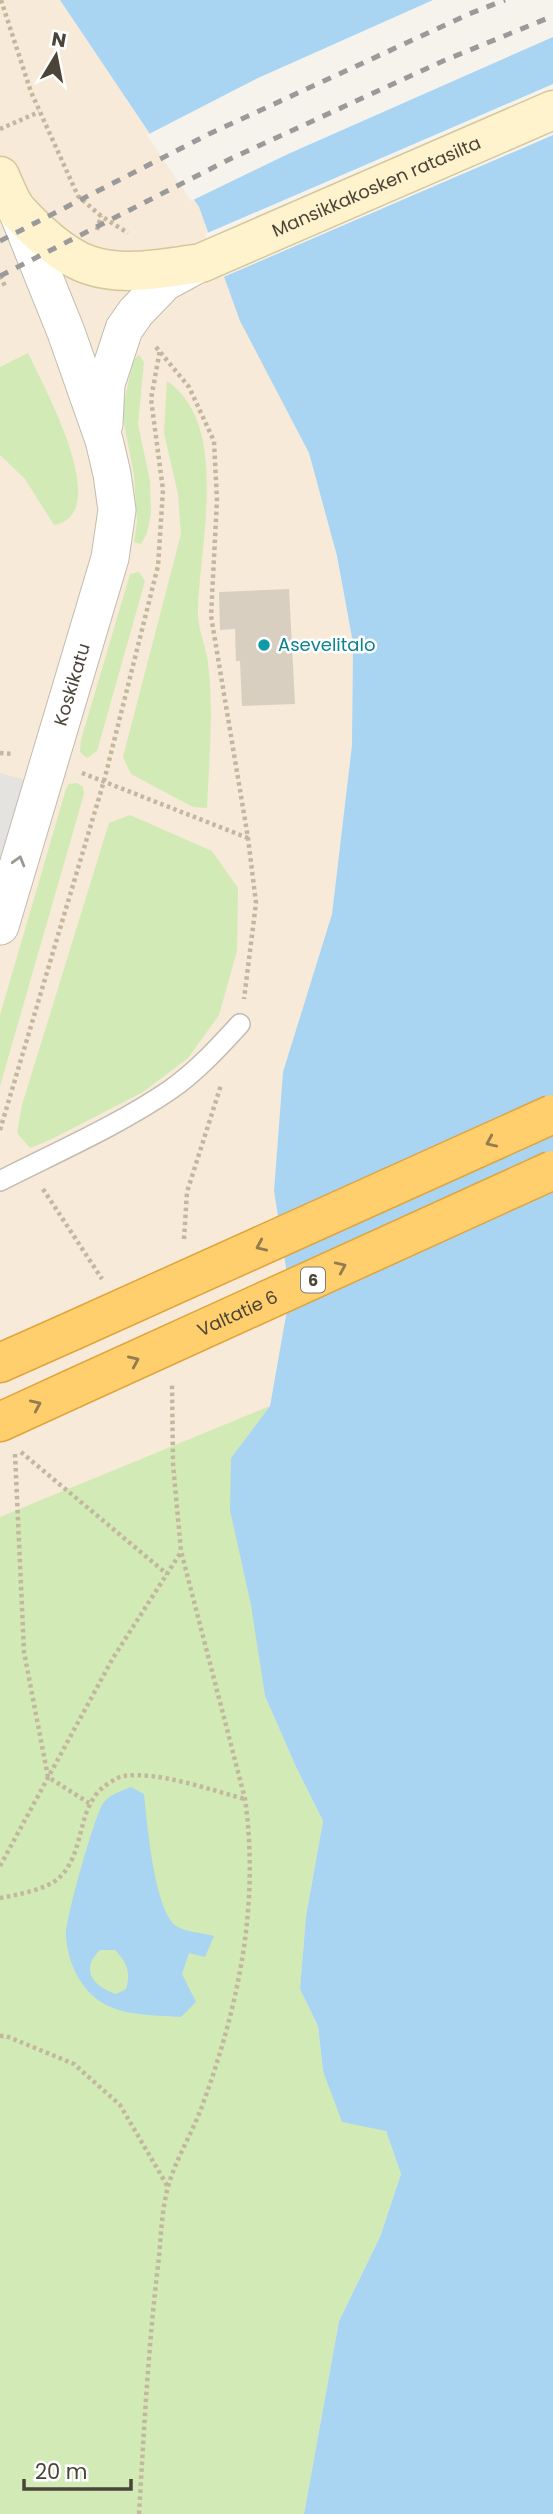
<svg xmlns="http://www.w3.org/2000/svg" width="553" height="2514" font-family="Poppins,sans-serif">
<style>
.commercial{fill:#f7ead8}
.green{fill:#d2eab5}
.parking{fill:#e5e3e0}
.water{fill:#a9d4f2;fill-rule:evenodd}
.pier{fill:#f6f3ec}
.building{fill:#d8cfc1}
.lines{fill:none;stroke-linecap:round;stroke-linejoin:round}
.lane-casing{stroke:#c2bbae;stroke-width:22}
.street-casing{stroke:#c2bbae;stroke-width:39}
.secondary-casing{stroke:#d6c79b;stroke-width:41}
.highway-casing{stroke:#e0a43c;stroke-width:41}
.path{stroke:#c4b79f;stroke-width:4.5;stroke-dasharray:3.5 3.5;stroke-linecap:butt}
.lane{stroke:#fff;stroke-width:19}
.street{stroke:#fff;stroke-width:37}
.secondary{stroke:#fff3cd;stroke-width:38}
.highway{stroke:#ffcf6e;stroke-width:38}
.rail{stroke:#9a9a9a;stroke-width:5;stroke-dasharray:9 9;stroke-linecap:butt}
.highway-bridge-casing{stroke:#e0a43c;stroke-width:41;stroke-linecap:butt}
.highway-bridge{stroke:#ffcf6e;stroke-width:38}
.oneway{stroke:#9c9892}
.oneway2{stroke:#937c4e}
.culture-dot{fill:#0f9aa8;stroke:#fff;stroke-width:2.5}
.labels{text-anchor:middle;stroke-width:5;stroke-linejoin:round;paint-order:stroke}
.shield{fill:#fff;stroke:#817c74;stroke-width:2}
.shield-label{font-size:16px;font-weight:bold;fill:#4b4439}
.street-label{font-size:18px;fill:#4b4439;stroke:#fff}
.culture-label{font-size:18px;fill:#0d838f;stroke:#fff;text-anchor:start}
</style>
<rect width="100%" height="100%" fill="#f6f3ec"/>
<path class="commercial" d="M0 0H60L199 207 241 322 309 453 337 556 353 643 352 745 332 914 283 1072 274 1191 290 1293 270 1406 339 2321 304 2514H0Z"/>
<path class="green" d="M28 353C41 382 116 514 54 525L25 479 0 455V367Z
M139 355 144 362 138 424 150 481 151 513 147 533 141 544 134 542 137 522 134 475 122 413 133 360Z
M167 381C231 425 199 545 198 610 197 628 206 646 208 663 214 711 209 760 207 808L193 807 131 774 123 757 181 534 178 494 164 433Z
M139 572 145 581 97 751 87 758 80 752 81 740 130 574Z
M77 783 83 787 84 794 0 1086V1015L66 789 69 784Z
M130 815 212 851 238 888 237 951 219 1015 188 1058 143 1092 52 1139 30 1148 17 1133 22 1105 109 823Z
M270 1406 231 1458 265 1696 297 1769 323 1821 306 1916 300 1989 318 2026 323 2071 386 2131 401 2174 380 2237 339 2321 304 2514H0V1517Z"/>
<path class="parking" d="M0 773 29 781 0 886Z"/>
<path class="water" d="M60 0H553V2514H304L339 2321 380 2237 401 2174 386 2131 342 2122 323 2071 318 2026 300 1989 306 1916 323 1821 297 1769 265 1696 251 1605 230 1510 231 1458 270 1406 290 1293 274 1191 283 1072 332 914 352 745 353 643 337 556 309 453 240 321 199 207Z
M131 1787 144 1794C147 1822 154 1909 176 1926 185 1932 203 1933 214 1936L205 1957 189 1953 182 1974 196 2002 181 2017C155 2015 120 2016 98 2000 78 1985 67 1959 66 1935 65 1921 95 1813 104 1802 111 1794 121 1791 131 1787ZM100 1950H115C127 1962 131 1973 126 1989L116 1994C94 1987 79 1970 100 1950Z"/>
<path class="pier" d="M433 0H553V37L288 154 191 201 147 135 258 78Z
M553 84V135L221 278 205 234Z"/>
<path class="building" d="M289 589 295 704 242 706 240 661H236L235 629 220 630 219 592Z"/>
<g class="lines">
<g class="lane-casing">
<path id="lane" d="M0 1181C57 1152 117 1126 170 1090 196 1072 219 1047 240 1024"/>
</g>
<g class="street-casing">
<g id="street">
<path d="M104 424 106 384 124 329 136 312 165 282 200 263"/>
<path id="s1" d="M0 926 110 558 117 510 112 474 104 440 66 332 16 208"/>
</g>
</g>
<g class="secondary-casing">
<g id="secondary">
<path id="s2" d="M0 176C5 187 10 201 17 210 34 229 64 257 89 265 124 277 165 268 201 263L553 110"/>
</g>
</g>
<g class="highway-casing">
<path id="highway" d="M0 1363 72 1331
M0 1422 72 1389"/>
</g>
<path class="path" d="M1 0 31 92 78 196 101 216 128 233
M0 129 39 112
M97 230 101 216
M0 276 6 288
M156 347 189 387 214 441 217 500 211 616 248 838 256 903 244 999
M0 753 13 754
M82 773 248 838
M0 1130 104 781 158 566 163 490 151 399 160 350
M43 1189 102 1279
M184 1239 187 1192 221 1085
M21 1452 167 1574
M15 1454 24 1652 48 1777 89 1803
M0 1866 113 1658 181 1552
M0 1898C17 1895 48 1889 60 1877 87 1850 75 1804 109 1783 114 1780 118 1777 123 1776 159 1771 210 1790 245 1799
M0 2036H6L74 2064 120 2105 168 2187
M139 2514C144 2431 148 2349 158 2266 161 2241 161 2212 168 2187 175 2161 191 2135 201 2109 238 2009 260 1906 245 1799L181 1551 173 1464 172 1383"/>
<use href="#lane" class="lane"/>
<use href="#street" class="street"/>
<use href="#secondary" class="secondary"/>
<use href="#highway" class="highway"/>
<path class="rail" d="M0 241 209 134 469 14 505 0
M0 276 230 159 443 61 553 16"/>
<g class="highway-bridge-casing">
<g id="highway-bridge">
<path d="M72 1331 553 1114"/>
<path id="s3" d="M72 1389 553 1170"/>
</g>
</g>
<use href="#highway-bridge" class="highway-bridge"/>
</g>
<defs><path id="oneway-chevron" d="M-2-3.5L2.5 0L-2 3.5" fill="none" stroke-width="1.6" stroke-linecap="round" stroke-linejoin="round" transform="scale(1.75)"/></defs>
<use class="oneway" href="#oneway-chevron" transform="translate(19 861) rotate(-74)"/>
<g class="oneway2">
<use href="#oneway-chevron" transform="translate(491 1142) rotate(156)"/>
<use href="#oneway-chevron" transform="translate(261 1246) rotate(156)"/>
<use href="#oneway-chevron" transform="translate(341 1267) rotate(-24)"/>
<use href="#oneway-chevron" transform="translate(134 1361) rotate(-24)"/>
<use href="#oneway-chevron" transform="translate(36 1405) rotate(-24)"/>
</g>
<circle class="culture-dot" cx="264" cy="645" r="7"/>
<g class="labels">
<rect class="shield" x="301" y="1267.5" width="24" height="25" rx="5"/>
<g class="shield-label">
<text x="313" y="1286">6</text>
</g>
<g class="street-label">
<text dy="6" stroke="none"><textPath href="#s2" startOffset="434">Mansikkakosken ratasilta</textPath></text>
<text dy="6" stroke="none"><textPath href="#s1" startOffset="252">Koskikatu</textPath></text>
<text dy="6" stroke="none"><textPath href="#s3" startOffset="182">Valtatie 6</textPath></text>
</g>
<g class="culture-label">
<text x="278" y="651">Asevelitalo</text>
</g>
</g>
<g transform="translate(56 56) rotate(10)" stroke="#ffffff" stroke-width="5" paint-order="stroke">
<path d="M0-5L12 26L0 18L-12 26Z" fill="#4b4439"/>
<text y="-10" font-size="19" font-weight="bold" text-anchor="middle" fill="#4b4439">N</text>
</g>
<path d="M24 2479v10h107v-10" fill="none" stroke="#4b4439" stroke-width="3.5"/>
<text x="35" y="2479" font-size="21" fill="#4b4439" stroke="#ffffff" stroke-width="5" paint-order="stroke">20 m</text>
</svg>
